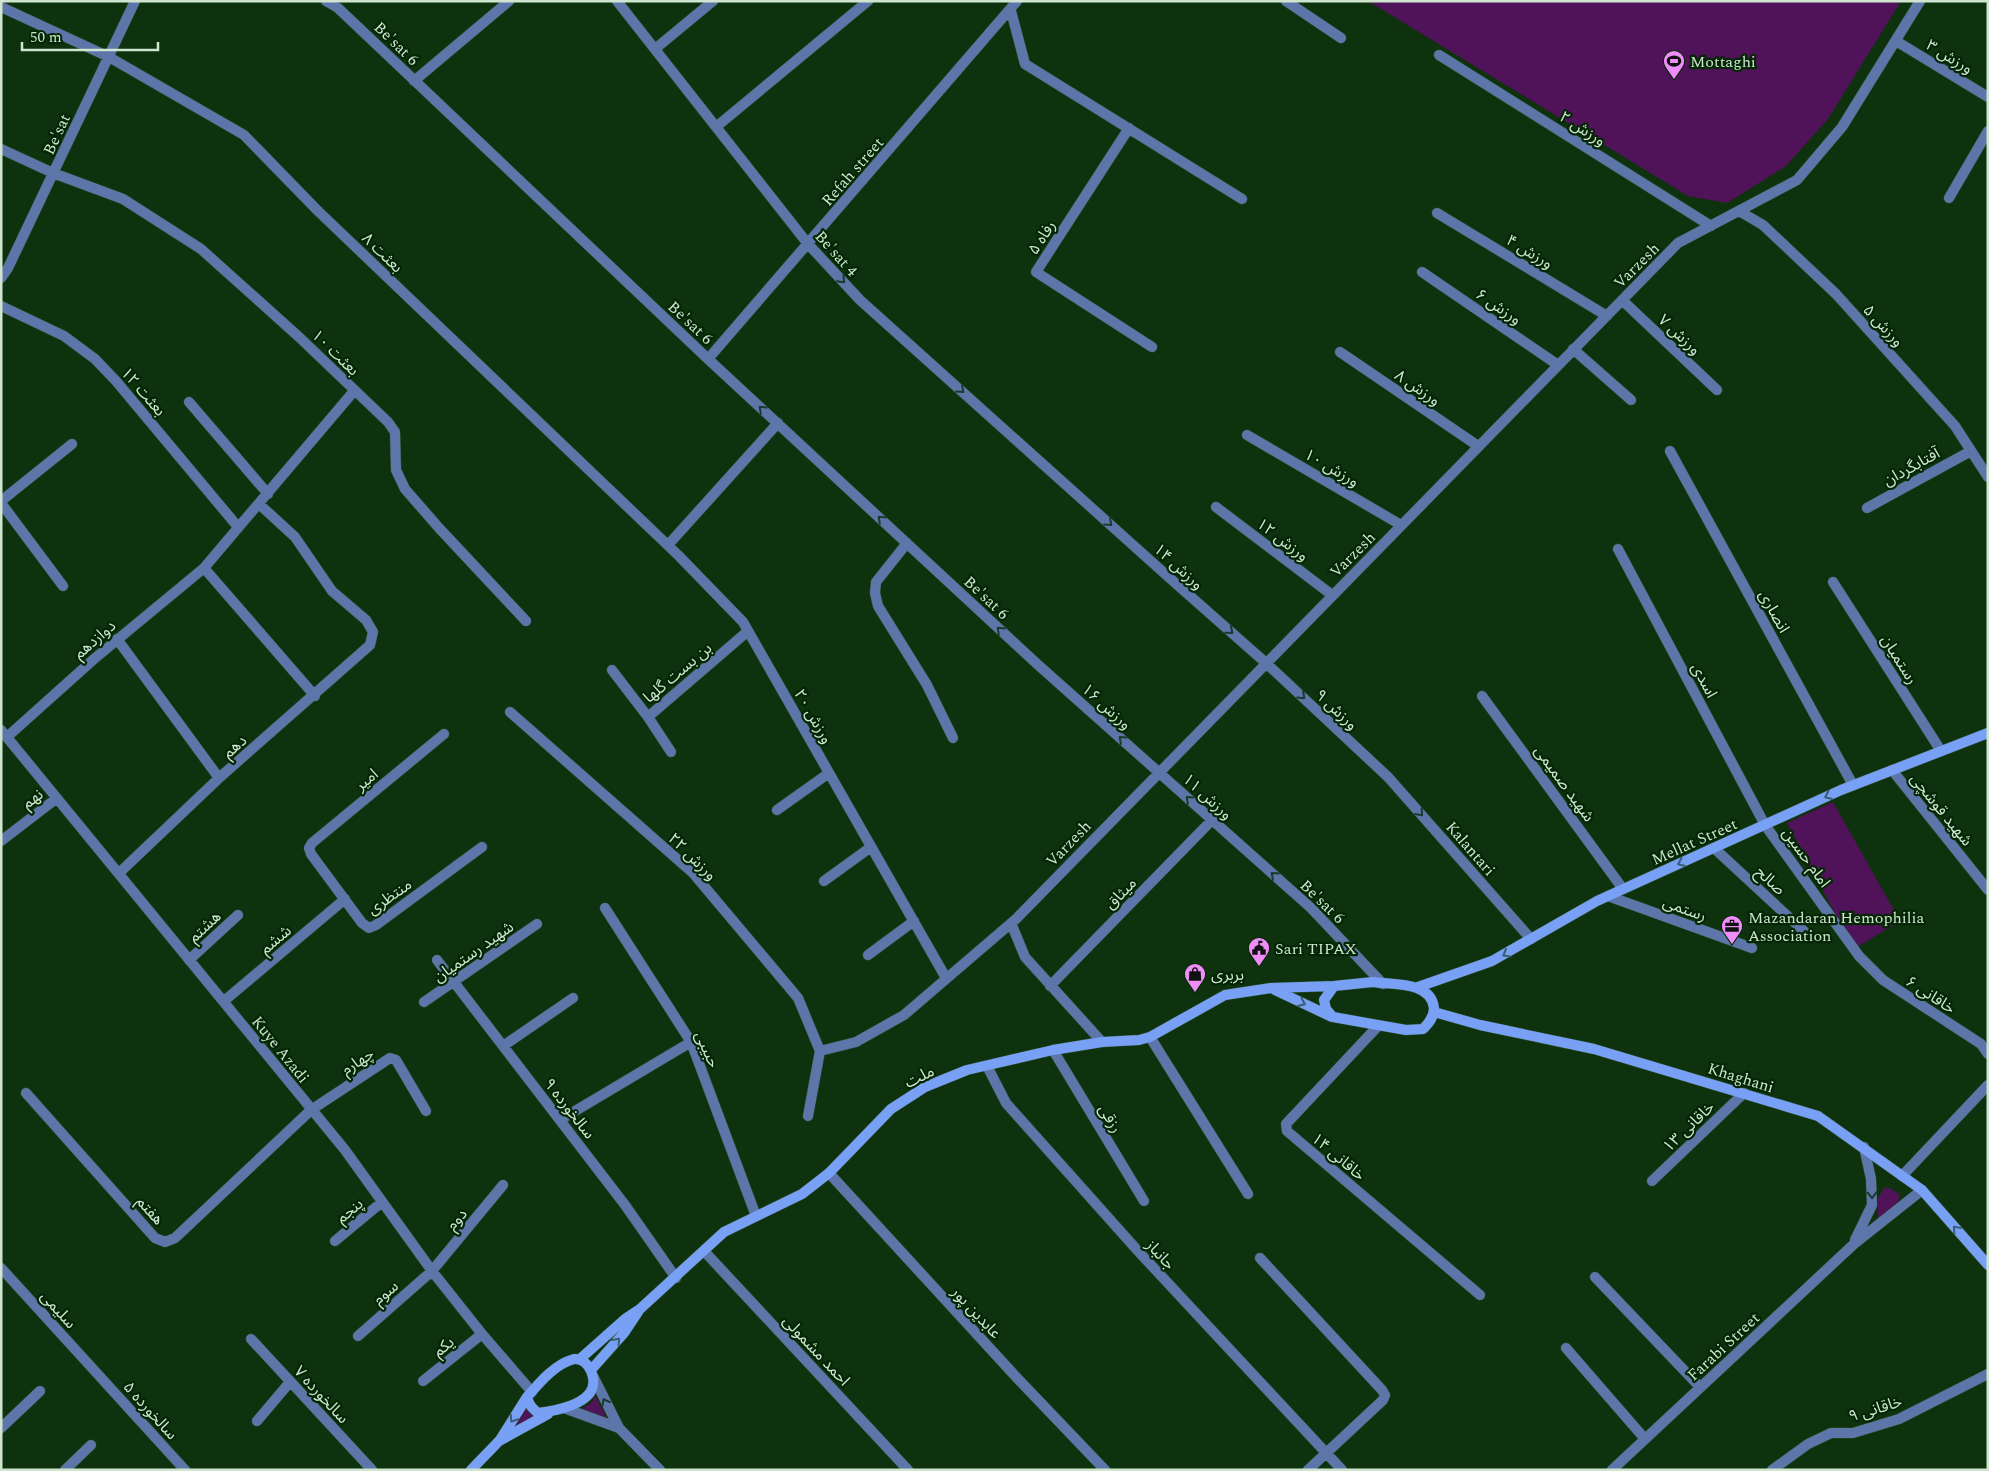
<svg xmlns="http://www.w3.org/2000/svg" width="1989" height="1471" font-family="Spectral,'Noto Sans Arabic',serif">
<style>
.green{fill:#501258}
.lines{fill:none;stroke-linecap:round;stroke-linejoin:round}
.street-casing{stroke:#2d4f2d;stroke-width:11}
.secondary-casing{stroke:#2d4f2d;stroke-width:11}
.street{stroke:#5c76aa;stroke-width:10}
.secondary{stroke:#78a1f5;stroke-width:10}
.oneway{stroke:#193b2e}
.oneway2{stroke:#385e70}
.labels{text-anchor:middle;stroke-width:4.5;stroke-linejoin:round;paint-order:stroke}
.street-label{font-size:16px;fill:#d0e5cf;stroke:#032704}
.poi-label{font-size:16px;fill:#d0e5cf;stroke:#032704;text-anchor:start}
</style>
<rect width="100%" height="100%" fill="#0e320e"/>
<path class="green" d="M1368 1H1901L1828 119 1786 166 1727 203 1688 196Z
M1833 802 1900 921 1854 949 1787 823Z
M1884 1188H1890L1900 1195 1897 1205 1878 1221V1198Z
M595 1395 607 1419 582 1409 592 1402Z
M524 1405 535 1417 503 1437Z"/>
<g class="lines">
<g class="street-casing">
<path id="street" d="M326 1 338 8 708 359 1036 663 1311 908 1383 984
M617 1 808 244 860 300 1173 581 1266 663 1388 777 1531 939
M1286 1 1341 38
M1 7 109 57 244 135 318 211 678 555 743 622 946 978
M1011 11 1025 64 1242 199
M1896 41 1988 97
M655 49 713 1
M1439 55 1711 226
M414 81 509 1
M716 127 868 1
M1129 128 1036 272 1152 347
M1 149 53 173 123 199 201 249 299 337 388 422 395 432 396 470 405 489 439 528 526 621
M1949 198 1988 131
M1739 211 1763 225 1836 294 1955 426 1988 477
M1437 213 1607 316
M1422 272 1558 365
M1 278 8 268 135 1
M1622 300 1717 390
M1 306 64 336 95 359 116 381 238 527
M1573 349 1631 400
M1340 352 1478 446
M708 359 1017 1
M189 402 268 494
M1247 435 1401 525
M1670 451 1853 785
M1 501 72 444
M1 503 63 586
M1216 507 1332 595
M1867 508 1971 451
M907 543 876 582 875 593 878 606 927 685 953 738
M668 545 778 423
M1618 549 1765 825 1859 956 1883 980 1981 1044 1988 1054
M204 568 315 696
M1833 582 1941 751
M117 639 219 778
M612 670 648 717 748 631
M1482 696 1623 889
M510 712 693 873 798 998 820 1051
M648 717 671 752
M1 730 345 1150 432 1271 482 1334 532 1392
M444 734 312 843 309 848 311 854 362 923 369 928 376 925 482 847
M7 737 94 659 204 568 354 391
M1892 770 1988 890
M777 810 829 773
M1 841 57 798
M1714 848 1808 935
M119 873 219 778 370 645 373 632 366 620 332 591 295 537 259 504
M824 881 871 847
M1608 896 1752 948
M605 908 691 1042 756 1216
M1011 923 1025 957 1102 1042
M868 955 914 921
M189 960 238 915
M437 960 625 1205 676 1278
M1050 986 1212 820
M224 1001 345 899
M424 1002 537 924
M1378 1026 1286 1124 1287 1131 1480 1295
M1150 1037 1248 1194
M503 1046 573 998
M1053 1050 1144 1201
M987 1066 1006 1103 1138 1251 1342 1470
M26 1093 155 1238 165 1242 175 1238 311 1110 390 1058 396 1060 426 1111
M808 1116 820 1051 856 1042 904 1015 1016 919 1678 243 1797 180 1842 127 1920 1
M560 1120 691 1042
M829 1173 1018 1379 1105 1470
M1902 1176 1988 1085
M1652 1181 1744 1093
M1855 1240 1872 1205 1871 1179 1864 1147
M335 1241 382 1202
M704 1251 908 1470
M1260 1258 1382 1390 1385 1395 1383 1400 1308 1470
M1 1268 185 1470
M1595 1277 1700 1387
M358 1336 432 1271 503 1185
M251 1339 372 1470
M1566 1348 1645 1439
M593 1376 619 1428 660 1470
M423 1381 482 1334
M564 1408 619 1428
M257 1421 290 1382
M1 1428 40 1391
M65 1470 91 1445
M1612 1470 1854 1244 1922 1190
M1772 1470 1808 1444 1831 1433H1853L1899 1419 1988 1374"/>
</g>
<g class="secondary-casing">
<path id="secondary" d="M1373 982C1393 985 1431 981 1434 1008 1434 1017 1429 1023 1423 1029L1406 1030 1333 1017 1326 1009 1324 1000 1334 986Z
M1418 987 1492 961 1597 901 1841 790 1988 733
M1275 990 1332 1017
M1434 1012 1480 1025 1594 1049 1818 1116 1922 1190 1988 1265
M574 1359C590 1358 599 1382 589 1394 578 1407 554 1411 538 1413 532 1408 529 1405 527 1397 540 1382 555 1364 574 1359Z
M580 1359 625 1319 640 1309 724 1232 802 1194 829 1173 891 1109 925 1087 967 1070 1053 1050 1102 1042 1139 1040 1150 1037 1225 995 1271 988 1334 986
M591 1370 624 1333 638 1312
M500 1440 527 1397
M471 1470 499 1441 548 1414"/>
</g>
<use href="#street" class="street"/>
<use href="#secondary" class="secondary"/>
</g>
<defs><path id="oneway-chevron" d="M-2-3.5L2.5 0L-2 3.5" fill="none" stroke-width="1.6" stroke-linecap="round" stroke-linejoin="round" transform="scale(1.25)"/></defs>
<g class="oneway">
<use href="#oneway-chevron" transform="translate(842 280) rotate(47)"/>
<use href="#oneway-chevron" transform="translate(961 390) rotate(42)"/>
<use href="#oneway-chevron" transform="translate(762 409) rotate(-137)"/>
<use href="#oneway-chevron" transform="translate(881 519) rotate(-137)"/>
<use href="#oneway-chevron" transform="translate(1109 523) rotate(42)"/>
<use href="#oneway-chevron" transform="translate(1000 630) rotate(-137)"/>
<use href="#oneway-chevron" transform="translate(1230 631) rotate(41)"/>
<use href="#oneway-chevron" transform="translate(1302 696) rotate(43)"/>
<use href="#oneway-chevron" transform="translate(1122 739) rotate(-138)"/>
<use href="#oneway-chevron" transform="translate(1189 799) rotate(-138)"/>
<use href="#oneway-chevron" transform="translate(1420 813) rotate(49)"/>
<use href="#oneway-chevron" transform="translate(1274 875) rotate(-138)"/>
<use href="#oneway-chevron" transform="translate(1872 1195) rotate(88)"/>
<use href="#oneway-chevron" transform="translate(605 1402) rotate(-118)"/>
</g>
<g class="oneway2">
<use href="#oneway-chevron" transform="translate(1828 796) rotate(155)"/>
<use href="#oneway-chevron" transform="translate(1681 863) rotate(156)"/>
<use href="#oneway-chevron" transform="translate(1506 954) rotate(150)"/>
<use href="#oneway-chevron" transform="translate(1302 1003) rotate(25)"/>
<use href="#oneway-chevron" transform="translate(1956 1229) rotate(-131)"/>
<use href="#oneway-chevron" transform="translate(617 1341) rotate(-48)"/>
<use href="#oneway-chevron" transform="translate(513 1419) rotate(123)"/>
</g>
<defs>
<g id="stadium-pin" transform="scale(1.125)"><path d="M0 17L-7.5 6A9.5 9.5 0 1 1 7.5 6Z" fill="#ee8cf8" stroke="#032704"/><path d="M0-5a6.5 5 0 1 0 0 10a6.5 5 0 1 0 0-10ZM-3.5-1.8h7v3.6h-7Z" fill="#111"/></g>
<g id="office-pin" transform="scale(1.125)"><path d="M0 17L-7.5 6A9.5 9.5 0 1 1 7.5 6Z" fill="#ee8cf8" stroke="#032704"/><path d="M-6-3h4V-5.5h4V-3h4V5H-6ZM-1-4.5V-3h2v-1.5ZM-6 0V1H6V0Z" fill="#111"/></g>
<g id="civic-pin" transform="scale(1.125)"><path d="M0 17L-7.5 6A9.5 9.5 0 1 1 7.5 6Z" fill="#ee8cf8" stroke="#032704"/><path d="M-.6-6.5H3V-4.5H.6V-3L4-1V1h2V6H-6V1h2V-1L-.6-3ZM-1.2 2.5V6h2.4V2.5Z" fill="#111"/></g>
<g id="shop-pin" transform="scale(1.125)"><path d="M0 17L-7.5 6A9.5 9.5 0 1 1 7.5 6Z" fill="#ee8cf8" stroke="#032704"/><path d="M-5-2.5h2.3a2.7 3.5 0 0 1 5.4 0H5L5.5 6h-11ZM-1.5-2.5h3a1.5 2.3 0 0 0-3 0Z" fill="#111"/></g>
</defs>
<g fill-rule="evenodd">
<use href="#stadium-pin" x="1674" y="61"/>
<use href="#office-pin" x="1732" y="926"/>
<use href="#civic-pin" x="1259" y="948"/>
<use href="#shop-pin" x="1195" y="974"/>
</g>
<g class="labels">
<g class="street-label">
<text transform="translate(397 43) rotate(44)" y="6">Be'sat 6</text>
<text transform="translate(1950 56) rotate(31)" y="6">ورزش ۳</text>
<text transform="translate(1583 128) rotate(32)" y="6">ورزش ۲</text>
<text transform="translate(56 134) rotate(-65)" y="6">Be'sat</text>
<text transform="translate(852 171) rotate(-49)" y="6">Refah street</text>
<text transform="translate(1041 237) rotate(-57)" y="6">رفاه ۵</text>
<text transform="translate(1530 251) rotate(31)" y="6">ورزش ۴</text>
<text transform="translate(383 252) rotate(44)" y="6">بعثت ٨</text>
<text transform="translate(837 253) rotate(48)" y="6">Be'sat 4</text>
<text transform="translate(1636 265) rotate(-45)" y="6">Varzesh</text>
<text transform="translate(1499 306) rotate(34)" y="6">ورزش ۶</text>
<text transform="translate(691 322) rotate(43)" y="6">Be'sat 6</text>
<text transform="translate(1884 325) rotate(47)" y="6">ورزش ۵</text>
<text transform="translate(1680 334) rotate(43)" y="6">ورزش ۷</text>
<text transform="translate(336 352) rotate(44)" y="6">بعثت ۱۰</text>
<text transform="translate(1418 387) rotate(34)" y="6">ورزش ۸</text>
<text transform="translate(144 391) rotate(49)" y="6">بعثت ۱۲</text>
<text transform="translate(1911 466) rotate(-29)" y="6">آفتابگردان</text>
<text transform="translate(1332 467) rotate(30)" y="6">ورزش ۱۰</text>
<text transform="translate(1283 539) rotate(37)" y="6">ورزش ۱۲</text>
<text transform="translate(1352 554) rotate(-45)" y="6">Varzesh</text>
<text transform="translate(1179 566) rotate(42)" y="6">ورزش ۱۴</text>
<text transform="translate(987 597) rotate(43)" y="6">Be'sat 6</text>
<text transform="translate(1775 611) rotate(61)" y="6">انصاری</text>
<text transform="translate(94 639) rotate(-41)" y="6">دوازدهم</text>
<text transform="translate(1900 659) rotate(58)" y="6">رستمیان</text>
<text transform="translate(677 672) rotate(-40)" y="6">بن بست گلها</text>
<text transform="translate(1705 680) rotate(62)" y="6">اسدی</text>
<text transform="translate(1107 706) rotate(42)" y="6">ورزش ۱۶</text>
<text transform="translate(1337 709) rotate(43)" y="6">ورزش ۹</text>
<text transform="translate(814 716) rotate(60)" y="6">ورزش ۲۰</text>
<text transform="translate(234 746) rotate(-41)" y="6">دهم</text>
<text transform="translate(366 779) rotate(-40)" y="6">امیر</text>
<text transform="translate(1565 783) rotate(54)" y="6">شهید صمیمی</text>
<text transform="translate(1208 796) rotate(42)" y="6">ورزش ۱۱</text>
<text transform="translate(32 798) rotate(-37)" y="6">نهم</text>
<text transform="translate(1942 809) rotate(51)" y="6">شهید قوشچی</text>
<text transform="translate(1694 841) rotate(-24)" y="6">Mellat Street</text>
<text transform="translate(1068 843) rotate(-46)" y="6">Varzesh</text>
<text transform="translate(1471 848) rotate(49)" y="6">Kalantari</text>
<text transform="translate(693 856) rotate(44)" y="6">ورزش ۲۲</text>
<text transform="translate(1807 857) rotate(54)" y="6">امام حسین</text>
<text transform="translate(1771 880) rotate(43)" y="6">صالح</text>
<text transform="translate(1120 893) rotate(-46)" y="6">میثاق</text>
<text transform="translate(389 896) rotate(-35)" y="6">منتظری</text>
<text transform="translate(1323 901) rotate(44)" y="6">Be'sat 6</text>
<text transform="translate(1685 908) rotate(20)" y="6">رستمی</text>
<text transform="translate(204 926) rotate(-43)" y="6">هشتم</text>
<text transform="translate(275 939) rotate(-40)" y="6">ششم</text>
<text transform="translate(473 951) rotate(-35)" y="6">شهید رستمیان</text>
<text transform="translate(1931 994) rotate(33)" y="6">خاقانی ۶</text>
<text transform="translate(281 1049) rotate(51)" y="6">Kuye Azadi</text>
<text transform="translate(708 1049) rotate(66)" y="6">حبیبی</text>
<text transform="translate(357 1061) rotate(-34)" y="6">چهارم</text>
<text transform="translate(919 1076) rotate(-27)" y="6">ملت</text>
<text transform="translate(1741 1077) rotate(17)" y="6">Khaghani</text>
<text transform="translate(570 1108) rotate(52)" y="6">سالخورده ۹</text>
<text transform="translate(1111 1118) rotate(59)" y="6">رزقی</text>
<text transform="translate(1688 1126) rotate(-44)" y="6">خاقانی ۱۳</text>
<text transform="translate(1339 1156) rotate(40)" y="6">خاقانی ۱۴</text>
<text transform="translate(151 1210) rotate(48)" y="6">هفتم</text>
<text transform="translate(349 1210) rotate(-40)" y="6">پنجم</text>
<text transform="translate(456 1219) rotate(-50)" y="6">دوم</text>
<text transform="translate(1161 1254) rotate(47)" y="6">جانباز</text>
<text transform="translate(385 1292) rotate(-41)" y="6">سوم</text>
<text transform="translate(59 1309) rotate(48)" y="6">سلیمی</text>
<text transform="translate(977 1312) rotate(47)" y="6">عابدین پور</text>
<text transform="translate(443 1346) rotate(-39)" y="6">یکم</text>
<text transform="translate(1723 1346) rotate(-43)" y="6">Farabi Street</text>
<text transform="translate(817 1350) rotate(47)" y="6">احمد مشمولی</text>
<text transform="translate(322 1394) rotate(47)" y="6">سالخورده ۷</text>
<text transform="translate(1875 1408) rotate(-17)" y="6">خاقانی ٩</text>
<text transform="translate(151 1410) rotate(48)" y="6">سالخورده ۵</text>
</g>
<g class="poi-label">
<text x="1690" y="67">Mottaghi</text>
<text x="1748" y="923">Mazandaran Hemophilia<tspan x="1748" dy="18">Association</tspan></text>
<text x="1275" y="954">Sari TIPAX</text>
<text x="1211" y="980">بربری</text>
</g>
</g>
<rect width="1989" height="1471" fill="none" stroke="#d0e5cf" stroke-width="5"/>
<path d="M22 42v8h136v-8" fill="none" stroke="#d0e5cf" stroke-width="2.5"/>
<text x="30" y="42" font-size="15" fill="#d0e5cf" stroke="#032704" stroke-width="4" paint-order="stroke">50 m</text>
</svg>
